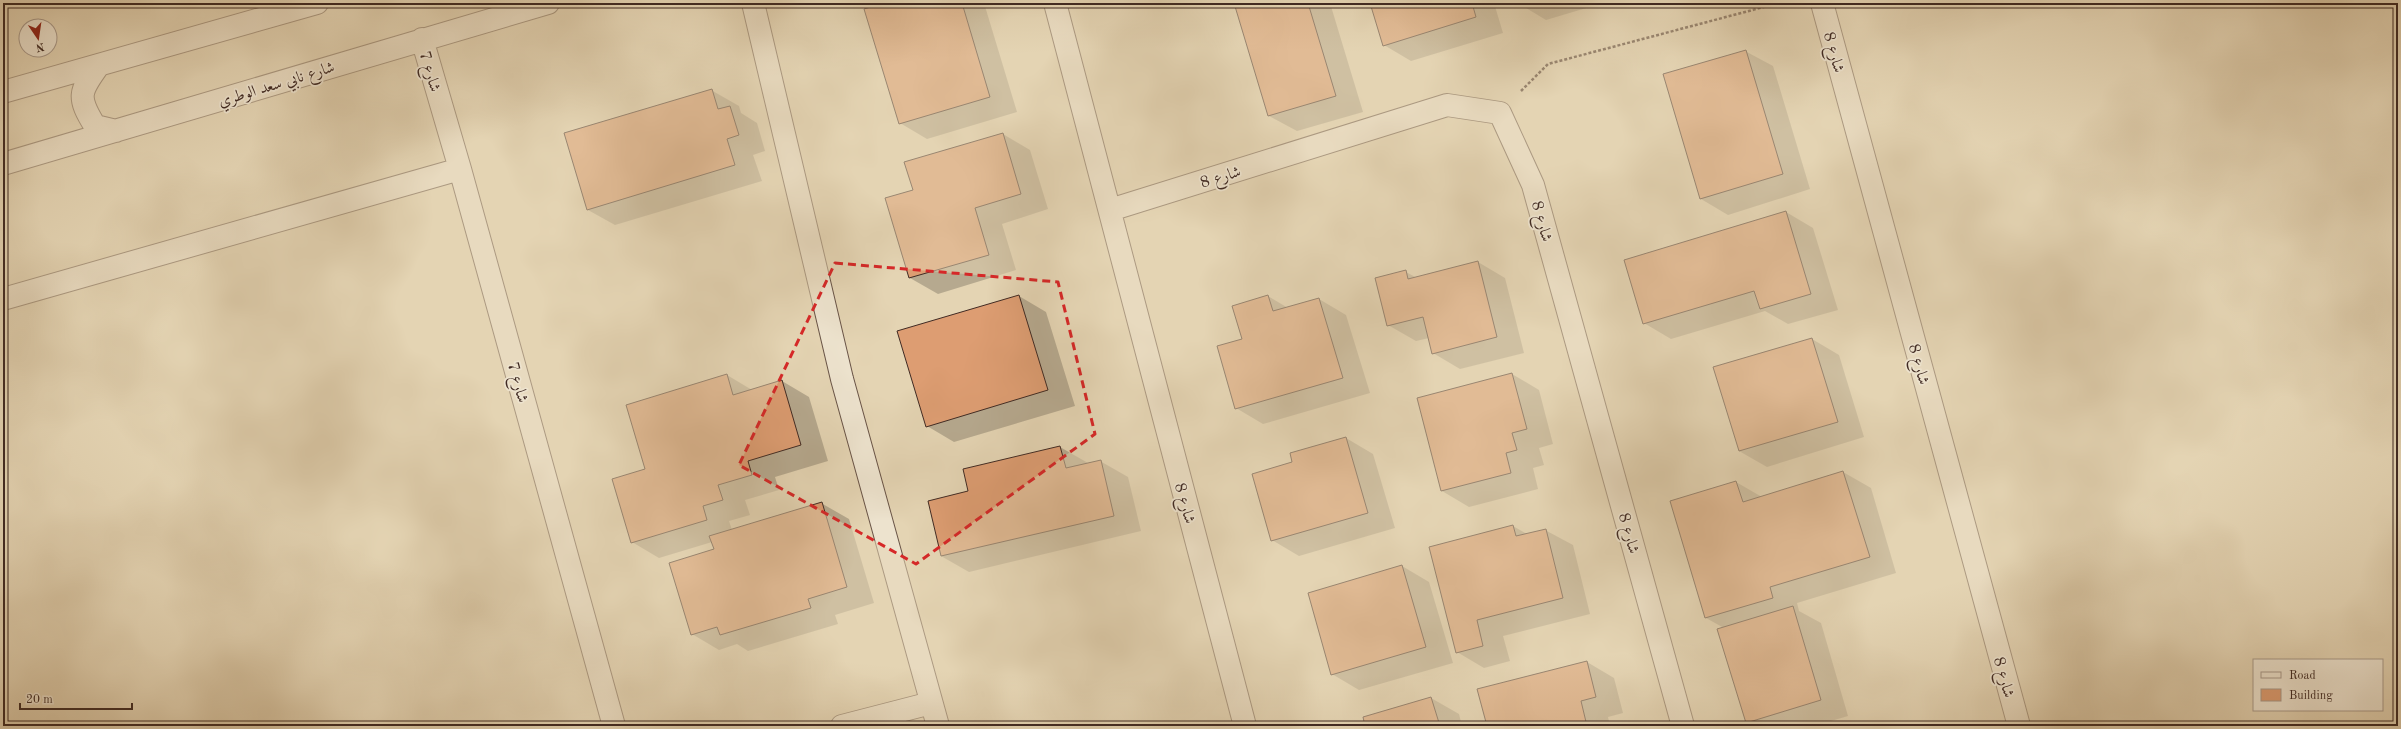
<svg xmlns="http://www.w3.org/2000/svg" width="2401" height="729" font-family="'Old Standard TT',Amiri,serif">
<style>
.shadow{fill:#0003}
.building{fill:#dd9d72;stroke:#402a23}
.lines{fill:none;stroke-linecap:round;stroke-linejoin:round}
.minor-casing{stroke:#695447;stroke-width:24}
.path{stroke:#402a23;stroke-width:2.5;stroke-dasharray:3 2;stroke-linecap:butt}
.minor{stroke:#ede3ce;stroke-width:22}
.marked{fill:none;stroke:#d62828;stroke-width:3;stroke-dasharray:8 5;stroke-linejoin:round}
.labels{text-anchor:middle;stroke-width:3.5;stroke-linejoin:round;paint-order:stroke}
.street-label{font-size:16px;fill:#402a23;stroke:#ede3ce}
</style>
<rect width="100%" height="100%" fill="#e4d4b3"/>
<filter id="stains"><feTurbulence type="fractalNoise" baseFrequency=".005" numOctaves="4"/><feColorMatrix values="0 0 0 0 .2 0 0 0 0 .09 0 0 0 0 .02 0 0 0 .5 -.17"/></filter>
<radialGradient id="worn" r=".72"><stop offset=".6" stop-color="#630" stop-opacity="0"/><stop offset="1" stop-color="#630" stop-opacity=".3"/></radialGradient>
<path class="shadow" d="M887 3H984L1017 112 927 139 900 123Z
M1235 3H1330L1363 112 1297 131 1269 116Z
M1371 3H1494L1503 33 1411 61 1384 45Z
M1518 3H1603L1546 20Z
M1745 51 1773 66 1810 189 1728 215 1701 199 1664 75Z
M711 90 739 106 741 113 757 123 765 151 753 155 762 181 615 225 588 210Z
M1003 134 1030 150 1048 209 1002 224 1016 270 938 294 910 278 887 199 914 191Z
M1786 212 1813 228 1838 310 1788 324 1765 311 1671 339 1644 323Z
M1478 262 1505 278 1524 353 1460 369 1433 353 1429 338 1416 341 1388 325 1406 272 1417 278Z
M1019 296 1046 312 1075 406 954 442 927 426Z
M1268 296 1288 308 1319 299 1346 315 1370 393 1263 424 1236 408 1244 340Z
M1812 339 1839 355 1864 437 1767 467 1739 451Z
M1512 374 1539 390 1553 444 1539 448 1544 465 1533 468 1538 489 1469 507 1442 491Z
M727 375 752 390 782 381 809 397 828 461 775 477 779 490 745 500 750 515 729 521 732 530 821 503 849 519 874 603 835 615 838 624 748 651 737 644 719 650 692 634 715 550 712 542 659 558 632 542 646 469Z
M1346 438 1373 454 1395 528 1299 556 1272 540 1293 463Z
M1060 447 1088 463 1100 461 1128 477 1141 531 969 572 941 556 969 492Z
M1843 472 1871 488 1896 573 1797 603 1799 611 1821 623 1848 716 1814 726H1753L1747 722 1724 628 1706 618 1736 482 1762 497Z
M1513 526 1527 534 1545 530 1573 545 1590 614 1503 636 1510 661 1484 668 1457 652Z
M1402 566 1429 582 1453 663 1359 690 1332 674Z
M1587 662 1614 678 1623 713 1608 717 1610 726H1488Z
M1431 698 1459 714 1462 726H1366L1364 718Z"/>
<path class="building" d="M884 3H962L990 97 899 124 864 9Z
M1234 3H1308L1336 96 1268 116Z
M1370 3H1472L1476 17 1383 46Z
M1746 50 1783 174 1700 199 1663 74Z
M712 89 718 109 730 106 739 135 727 139 735 165 587 210 564 133Z
M1003 133 1021 194 975 208 989 255 909 278 885 198 913 190 904 162Z
M1786 211 1811 294 1760 309 1754 291 1643 324 1624 260Z
M1478 261 1497 337 1432 354 1423 317 1387 326 1375 278 1406 270 1408 279Z
M1019 295 1048 390 926 427 897 331Z
M1268 295 1273 311 1319 298 1343 378 1235 409 1217 346 1242 339 1232 306Z
M1812 338 1838 422 1739 451 1713 367Z
M1512 373 1527 429 1512 433 1517 450 1506 453 1511 473 1441 491 1417 398Z
M727 374 733 395 782 380 801 445 748 461 752 475 718 485 723 500 703 506 707 520 631 543 612 479 645 469 626 405Z
M1346 437 1368 513 1271 541 1252 474 1292 462 1290 453Z
M1060 446 1066 468 1101 460 1114 516 941 556 928 501 968 491 963 469Z
M1843 471 1870 557 1770 587 1773 598 1705 618 1670 501 1736 481 1743 502Z
M822 502 847 587 808 599 811 608 720 635 717 627 691 635 669 563 714 549 709 536Z
M1513 525 1516 536 1546 529 1563 598 1477 620 1483 646 1456 653 1429 547Z
M1402 565 1426 647 1331 675 1308 593Z
M1793 606 1821 700 1746 723 1717 629Z
M1587 661 1596 697 1581 701 1587 726H1487L1477 689Z
M1431 697 1440 726H1365L1363 717Z"/>
<g class="lines">
<g class="minor-casing">
<path id="minor" d="M753 3 842 379 938 726
M1055 3 1245 726
M1822 3 2019 726
M422 39 460 169 614 726
M99 65C79 92 77 97 95 126L116 131
M3 92 317 3
M3 164 548 3
M1110 210 1447 105 1500 113 1533 185 1683 726
M3 299 460 169
M842 726 931 703"/>
</g>
<path class="path" d="M1521 91 1548 64 1779 3"/>
<use href="#minor" class="minor"/>
</g>
<path d="M0 0H2401V729H0ZM835 263 1058 282 1095 434 916 564 739 465Z" fill="#e4d4b3" fill-opacity=".55" fill-rule="evenodd"/>
<path class="marked" d="M835 263 1058 282 1095 434 916 564 739 465Z"/>
<g class="labels">
<g class="street-label">
<text transform="translate(1835 52) rotate(75)" y="6">شارع 8</text>
<text transform="translate(431 71) rotate(74)" y="6">شارع 7</text>
<text transform="translate(276 83) rotate(-17)" y="6">شارع نابي سعد الوطري</text>
<text transform="translate(1220 176) rotate(-17)" y="6">شارع 8</text>
<text transform="translate(1543 221) rotate(75)" y="6">شارع 8</text>
<text transform="translate(1920 364) rotate(75)" y="6">شارع 8</text>
<text transform="translate(519 382) rotate(75)" y="6">شارع 7</text>
<text transform="translate(1186 503) rotate(75)" y="6">شارع 8</text>
<text transform="translate(1630 533) rotate(75)" y="6">شارع 8</text>
<text transform="translate(2005 677) rotate(75)" y="6">شارع 8</text>
</g>
</g>
<rect width="2401" height="729" fill="none" stroke="#e4d4b3" stroke-width="16"/>
<rect x="4" y="4" width="2393" height="721" fill="none" stroke="#402a23" stroke-width="2"/>
<rect x="8" y="8" width="2385" height="713" fill="none" stroke="#402a23"/>
<rect x="2253" y="659" width="130" height="52" fill="#ede3ce" stroke="#a8998a"/>
<rect x="2261" y="672" width="20" height="6" fill="#ede3ce" stroke="#a8998a"/>
<text x="2289" y="679" font-size="12" fill="#402a23">Road</text>
<rect x="2261" y="689" width="20" height="12" fill="#dd9d72" stroke="#a8998a"/>
<text x="2289" y="699" font-size="12" fill="#402a23">Building</text>
<g transform="translate(38 38) rotate(167)"><circle r="19" fill="#ede3ce" stroke="#a8998a"/>
<path d="M0-3L7 15L0 10L-7 15Z" fill="#8f2418"/>
<text y="-6" font-size="11" font-weight="bold" text-anchor="middle" fill="#402a23">N</text>
</g>
<path d="M20 703v6h112v-6" fill="none" stroke="#402a23" stroke-width="2"/>
<text x="26" y="703" font-size="12" fill="#402a23" stroke="#ede3ce" stroke-width="3" paint-order="stroke">20 m</text>
<rect width="100%" height="100%" filter="url(#stains)"/>
<rect width="100%" height="100%" fill="url(#worn)"/>
</svg>
